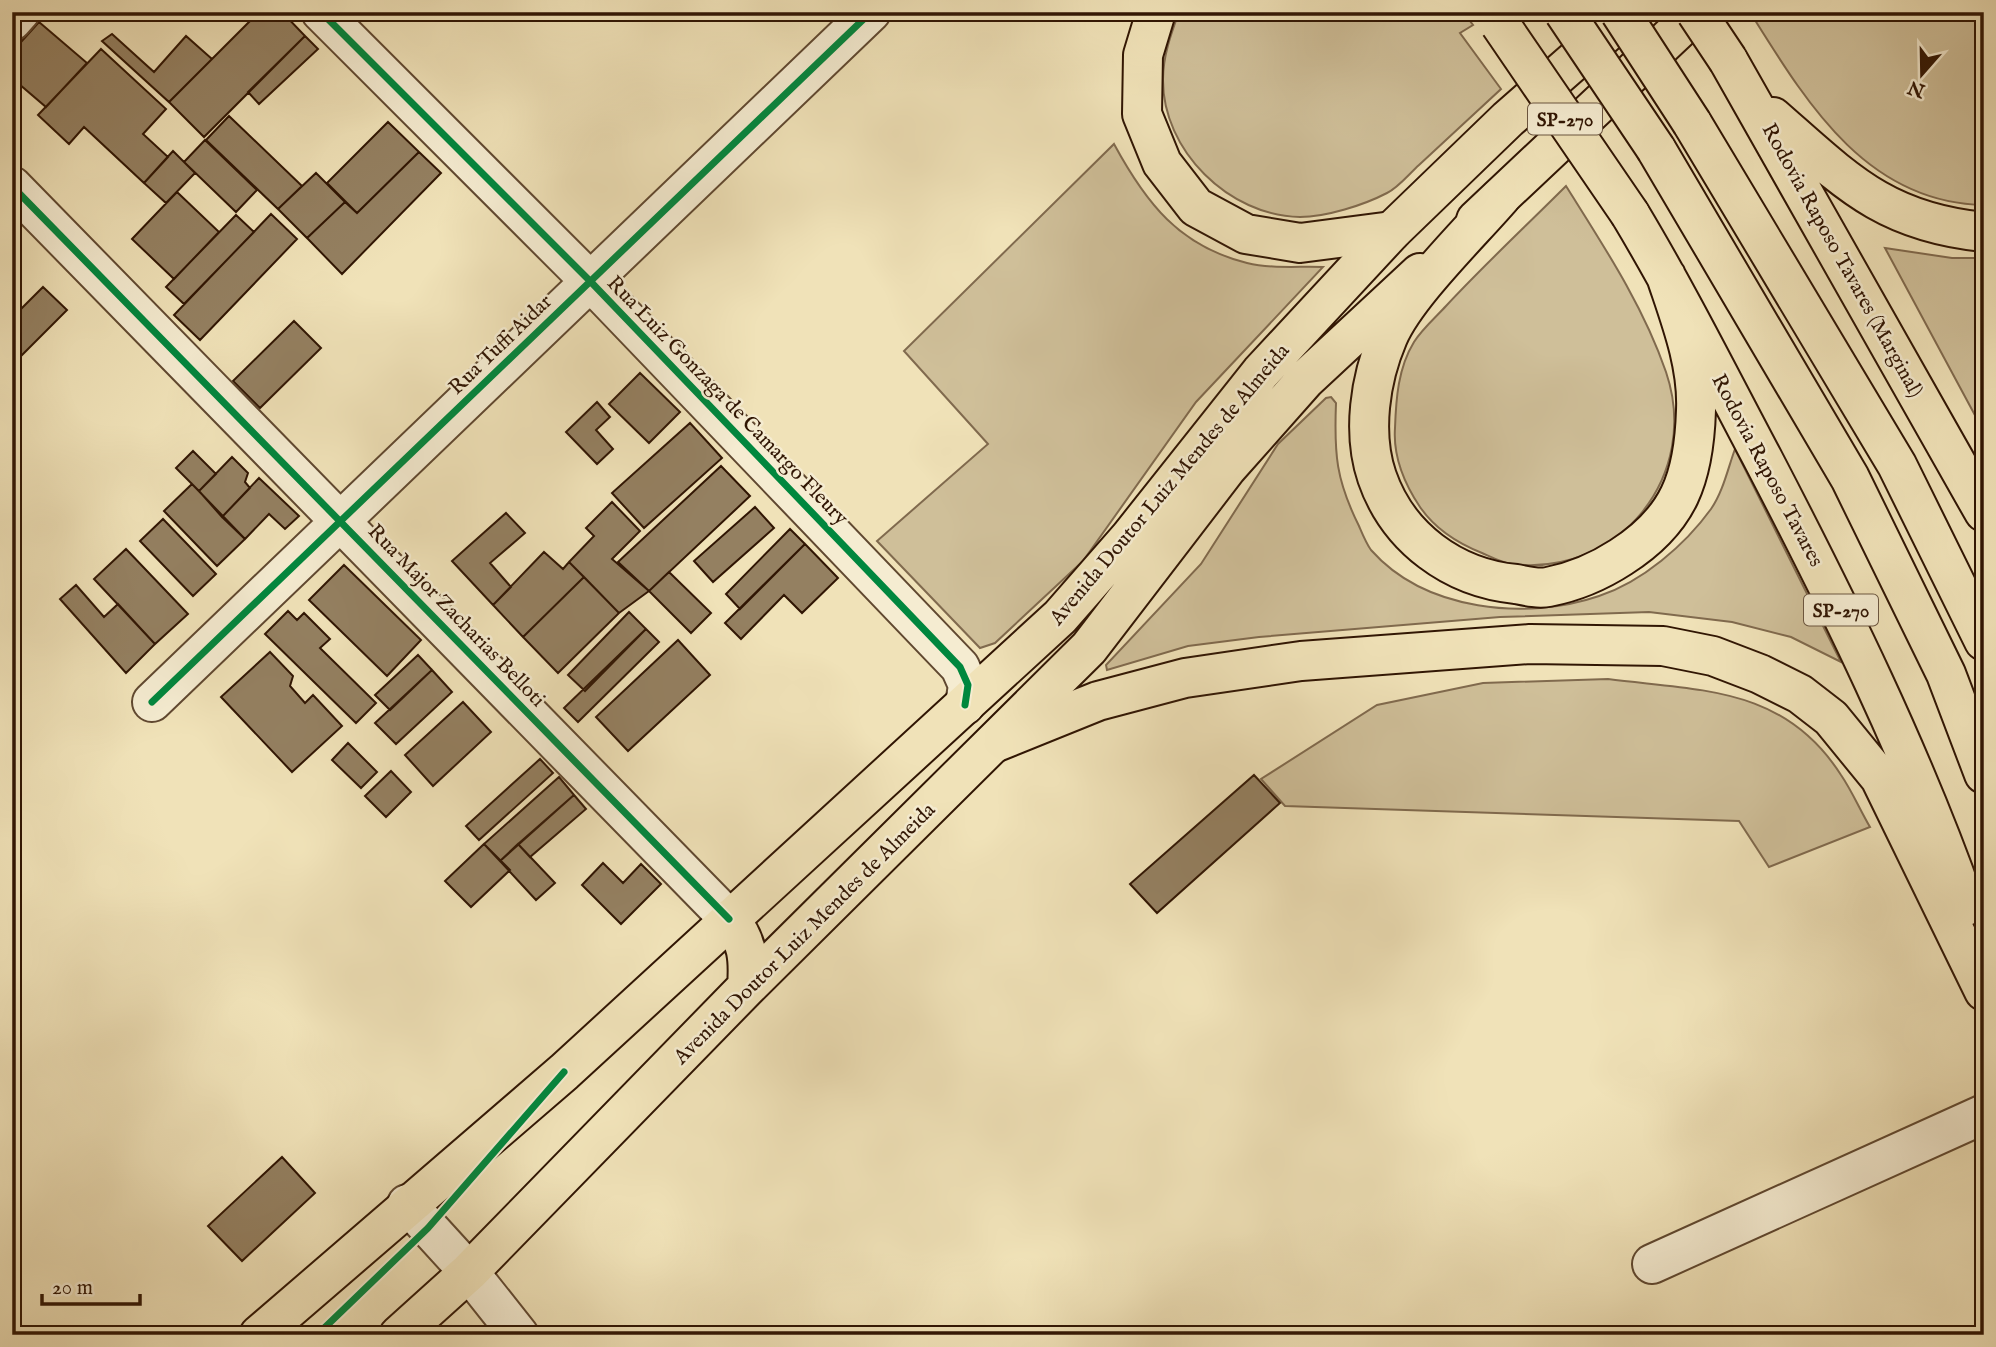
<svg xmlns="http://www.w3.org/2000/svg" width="1996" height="1347" font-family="'IM FELL English',serif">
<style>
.green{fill:#cfbf99;stroke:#806a4e;stroke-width:2}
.building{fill:#948061;stroke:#301503;stroke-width:2}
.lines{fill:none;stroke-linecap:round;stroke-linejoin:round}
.minor-casing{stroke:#604830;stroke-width:42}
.major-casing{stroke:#301503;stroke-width:42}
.highway-casing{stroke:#301503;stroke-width:42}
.minor{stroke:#f5ecd1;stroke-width:38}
.major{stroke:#f0e2b8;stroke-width:38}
.highway{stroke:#f0e2b8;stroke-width:38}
.highway-bridge-casing{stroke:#301503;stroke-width:42;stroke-linecap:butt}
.highway-bridge{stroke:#f0e2b8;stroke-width:38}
.cycleway-casing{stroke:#f5ecd1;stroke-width:11}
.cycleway{stroke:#00873e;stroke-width:7}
.labels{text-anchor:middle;stroke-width:5;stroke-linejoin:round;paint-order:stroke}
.shield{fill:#f5ecd1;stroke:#6b5641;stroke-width:2}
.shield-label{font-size:19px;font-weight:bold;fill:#301503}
.street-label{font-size:21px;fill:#301503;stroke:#f5ecd1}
</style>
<rect width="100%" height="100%" fill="#f0e2b8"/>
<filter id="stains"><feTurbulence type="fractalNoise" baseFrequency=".00286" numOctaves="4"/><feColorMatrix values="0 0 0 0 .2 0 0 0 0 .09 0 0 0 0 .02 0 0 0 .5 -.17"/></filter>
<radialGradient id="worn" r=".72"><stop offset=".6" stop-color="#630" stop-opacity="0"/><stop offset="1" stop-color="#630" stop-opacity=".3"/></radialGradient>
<path class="green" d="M1179 12H1463L1473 25 1460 33 1501 89C1474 114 1446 140 1419 165 1409 174 1398 188 1387 193 1364 205 1326 217 1300 217 1229 216 1162 150 1163 79 1163 56 1171 34 1179 12Z
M1759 12H1984V205C1868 203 1808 105 1753 17Z
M1114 144C1146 203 1179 246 1247 263 1271 269 1299 266 1323 267L1196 402 1083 561 995 643 980 648 877 541 988 444 904 351Z
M1566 186C1603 245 1643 305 1666 372 1701 475 1620 577 1512 564 1502 563 1491 557 1482 553 1457 543 1435 529 1420 507 1404 483 1393 456 1395 428 1396 399 1398 368 1414 342 1422 329 1436 317 1446 306 1484 265 1526 226 1566 186Z
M1885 248 1952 258H1984V432Z
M1331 397 1336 403C1334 454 1336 480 1359 526 1362 533 1366 543 1371 550 1425 611 1526 621 1599 596 1642 582 1685 545 1711 509 1723 492 1728 468 1735 449L1841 662 1791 637 1732 622 1649 612 1500 617 1259 637 1188 646 1107 670 1106 665 1201 564 1278 444 1326 398Z
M1608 679C1701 691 1784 686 1841 775 1852 791 1860 810 1870 827L1769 867 1739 821 1285 806 1261 779 1377 705 1483 683Z"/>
<path class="building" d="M259 12H282L305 36 204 137 169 102Z
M39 22 87 63 46 107 12 78V52Z
M112 34 154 72 186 36 212 59 169 102 102 41Z
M305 36 318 49 259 104 248 92Z
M101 49 166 109 143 134 168 157 144 183 84 127 69 144 38 115Z
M229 116 302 186 278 209 206 140Z
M388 122 419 152 357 213 327 183Z
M205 140 257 190 236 212 184 162Z
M173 151 195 173 166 203 144 183Z
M419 152 441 173 342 274 307 238 345 202 357 213Z
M316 173 345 202 307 238 278 209Z
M177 192 219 232 174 279 132 239Z
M271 214 297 239 200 340 174 315Z
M236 215 254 232 184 304 166 287Z
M43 287 67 310 12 365V318Z
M294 321 321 348 260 408 233 381Z
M640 373 680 412 649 443 609 404Z
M597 402 610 417 596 430 613 449 597 464 566 432Z
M690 423 722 458 644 528 612 493Z
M193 451 216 474 199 491 176 468Z
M232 457 248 473 245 482 250 488 222 517 199 491Z
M721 466 750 496 649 591 618 562Z
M259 478 299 516 285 529 269 514 245 539 222 517Z
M192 484 245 539 217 566 164 511Z
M612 502 640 531 612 559 649 591 619 613 569 562 594 536 586 528Z
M755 507 774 528 713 582 694 561Z
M506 513 525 533 490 563 511 587 493 605 452 561Z
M163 519 216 574 193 596 140 541Z
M790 529 805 544 740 609 726 594Z
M805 544 838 578 802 613 784 595 741 639 725 623Z
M126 549 188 614 155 644 94 579Z
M544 552 563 569 569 562 584 577 523 637 493 605Z
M344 565 421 640 387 676 309 600Z
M669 572 711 613 691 633 649 591Z
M584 577 619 613 558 673 523 637Z
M76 585 104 617 118 604 155 644 126 673 60 599Z
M288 611 297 620 304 613 330 639 320 648 376 703 356 723 265 634Z
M629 612 646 629 585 691 568 675Z
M646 629 659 642 578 722 564 708Z
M678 640 710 675 628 751 596 717Z
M270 652 293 676 290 686 305 703 313 695 342 726 292 772 221 697Z
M418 655 432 670 390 710 375 695Z
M432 670 452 692 396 744 375 723Z
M463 702 491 732 433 786 405 755Z
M348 743 377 772 361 788 332 760Z
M540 759 553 773 479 840 466 826Z
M391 771 411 792 386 817 365 796Z
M1254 775 1280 803 1157 913 1130 884Z
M559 777 574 795 500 861 484 844Z
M574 795 586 809 530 857 518 844Z
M484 844 510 870 471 907 445 881Z
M518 844 555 883 536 900 500 861Z
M603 863 623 883 641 864 661 884 621 924 582 885Z
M282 1157 315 1193 242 1261 208 1226Z"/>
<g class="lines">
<g class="minor-casing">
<path id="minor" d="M321 12 590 281 960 667 968 685 965 705
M12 21 20 12
M12 186 729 919
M152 702 871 12
M407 1204 469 1272 519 1335
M1652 1264 1984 1114"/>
</g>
<g class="major-casing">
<path id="major" d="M1476 220 1697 12
M729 919C748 940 749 960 747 987
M259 1335 564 1072 1060 617 1130 537 1261 372 1392 231 1508 119 1630 12
M399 1335 469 1272 747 987 1089 648 1227 468 1306 379 1420 273"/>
</g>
<g class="highway-casing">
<path id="highway" d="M1156 12 1143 55 1142 114 1162 163 1196 207 1246 234 1300 243 1392 231
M1728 60 1984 512
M1773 117C1845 180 1883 222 1984 232
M1692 123 1897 465 1984 641
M1656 149 1850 478 1946 674 1984 774
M1501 197C1469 234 1406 295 1388 337 1370 379 1362 433 1377 477 1398 538 1453 578 1516 584 1526 586 1538 589 1548 587 1574 582 1598 572 1621 557 1679 520 1694 478 1696 410 1698 364 1680 318 1666 276
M1630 214C1678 294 1720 378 1764 461 1839 605 1912 753 1966 906
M994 743 1098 701 1185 678 1301 661 1530 644 1663 646 1713 656 1760 674 1800 694 1831 718 1880 778 1984 991"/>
</g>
<use href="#minor" class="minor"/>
<use href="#major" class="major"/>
<use href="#highway" class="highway"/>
<g class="highway-bridge-casing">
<path id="highway-bridge" d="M1564 12 1656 149
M1620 12 1692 123
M1696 12 1728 60
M1500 24 1630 214"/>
</g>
<use href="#highway-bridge" class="highway-bridge"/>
<g class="cycleway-casing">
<path id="cycleway" d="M321 12 590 281 960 667 968 685 965 705
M12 186 729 919
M152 702 871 12
M317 1335 428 1228 564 1072"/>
</g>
<use href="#cycleway" class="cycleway"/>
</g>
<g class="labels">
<g class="shield">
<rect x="1528" y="103.5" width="74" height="31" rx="5"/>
<rect x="1804" y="594.5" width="74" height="31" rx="5"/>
</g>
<g class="shield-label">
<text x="1565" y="126">SP-270</text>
<text x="1841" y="617">SP-270</text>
</g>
<g class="street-label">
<text transform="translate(1843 260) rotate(61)" y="7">Rodovia Raposo Tavares (Marginal)</text>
<text transform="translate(500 344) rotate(-44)" y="7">Rua Tuffi Aidar</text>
<text transform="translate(728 400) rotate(46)" y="7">Rua Luiz Gonzaga de Camargo Fleury</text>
<text transform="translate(1768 470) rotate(62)" y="7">Rodovia Raposo Tavares</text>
<text transform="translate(1169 484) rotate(-50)" y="7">Avenida Doutor Luiz Mendes de Almeida</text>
<text transform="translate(457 615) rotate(46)" y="7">Rua Major Zacharias Belloti</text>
<text transform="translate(804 933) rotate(-45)" y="7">Avenida Doutor Luiz Mendes de Almeida</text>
</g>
</g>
<rect width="1996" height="1347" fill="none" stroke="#f0e2b8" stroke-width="42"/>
<rect x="14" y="14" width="1968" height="1319" fill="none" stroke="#301503" stroke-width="3.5"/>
<rect x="21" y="21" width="1954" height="1305" fill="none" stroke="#301503" stroke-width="2"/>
<g transform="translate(1922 74) rotate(200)" stroke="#f5ecd1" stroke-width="5" paint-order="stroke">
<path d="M0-5L12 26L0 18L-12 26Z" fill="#301503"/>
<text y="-10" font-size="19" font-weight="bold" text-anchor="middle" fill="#301503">N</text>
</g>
<path d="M42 1294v10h98v-10" fill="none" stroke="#301503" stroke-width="3.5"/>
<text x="52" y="1294" font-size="21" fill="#301503" stroke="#f5ecd1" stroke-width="5" paint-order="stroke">20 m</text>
<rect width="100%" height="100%" filter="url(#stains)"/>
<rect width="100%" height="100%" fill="url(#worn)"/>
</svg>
